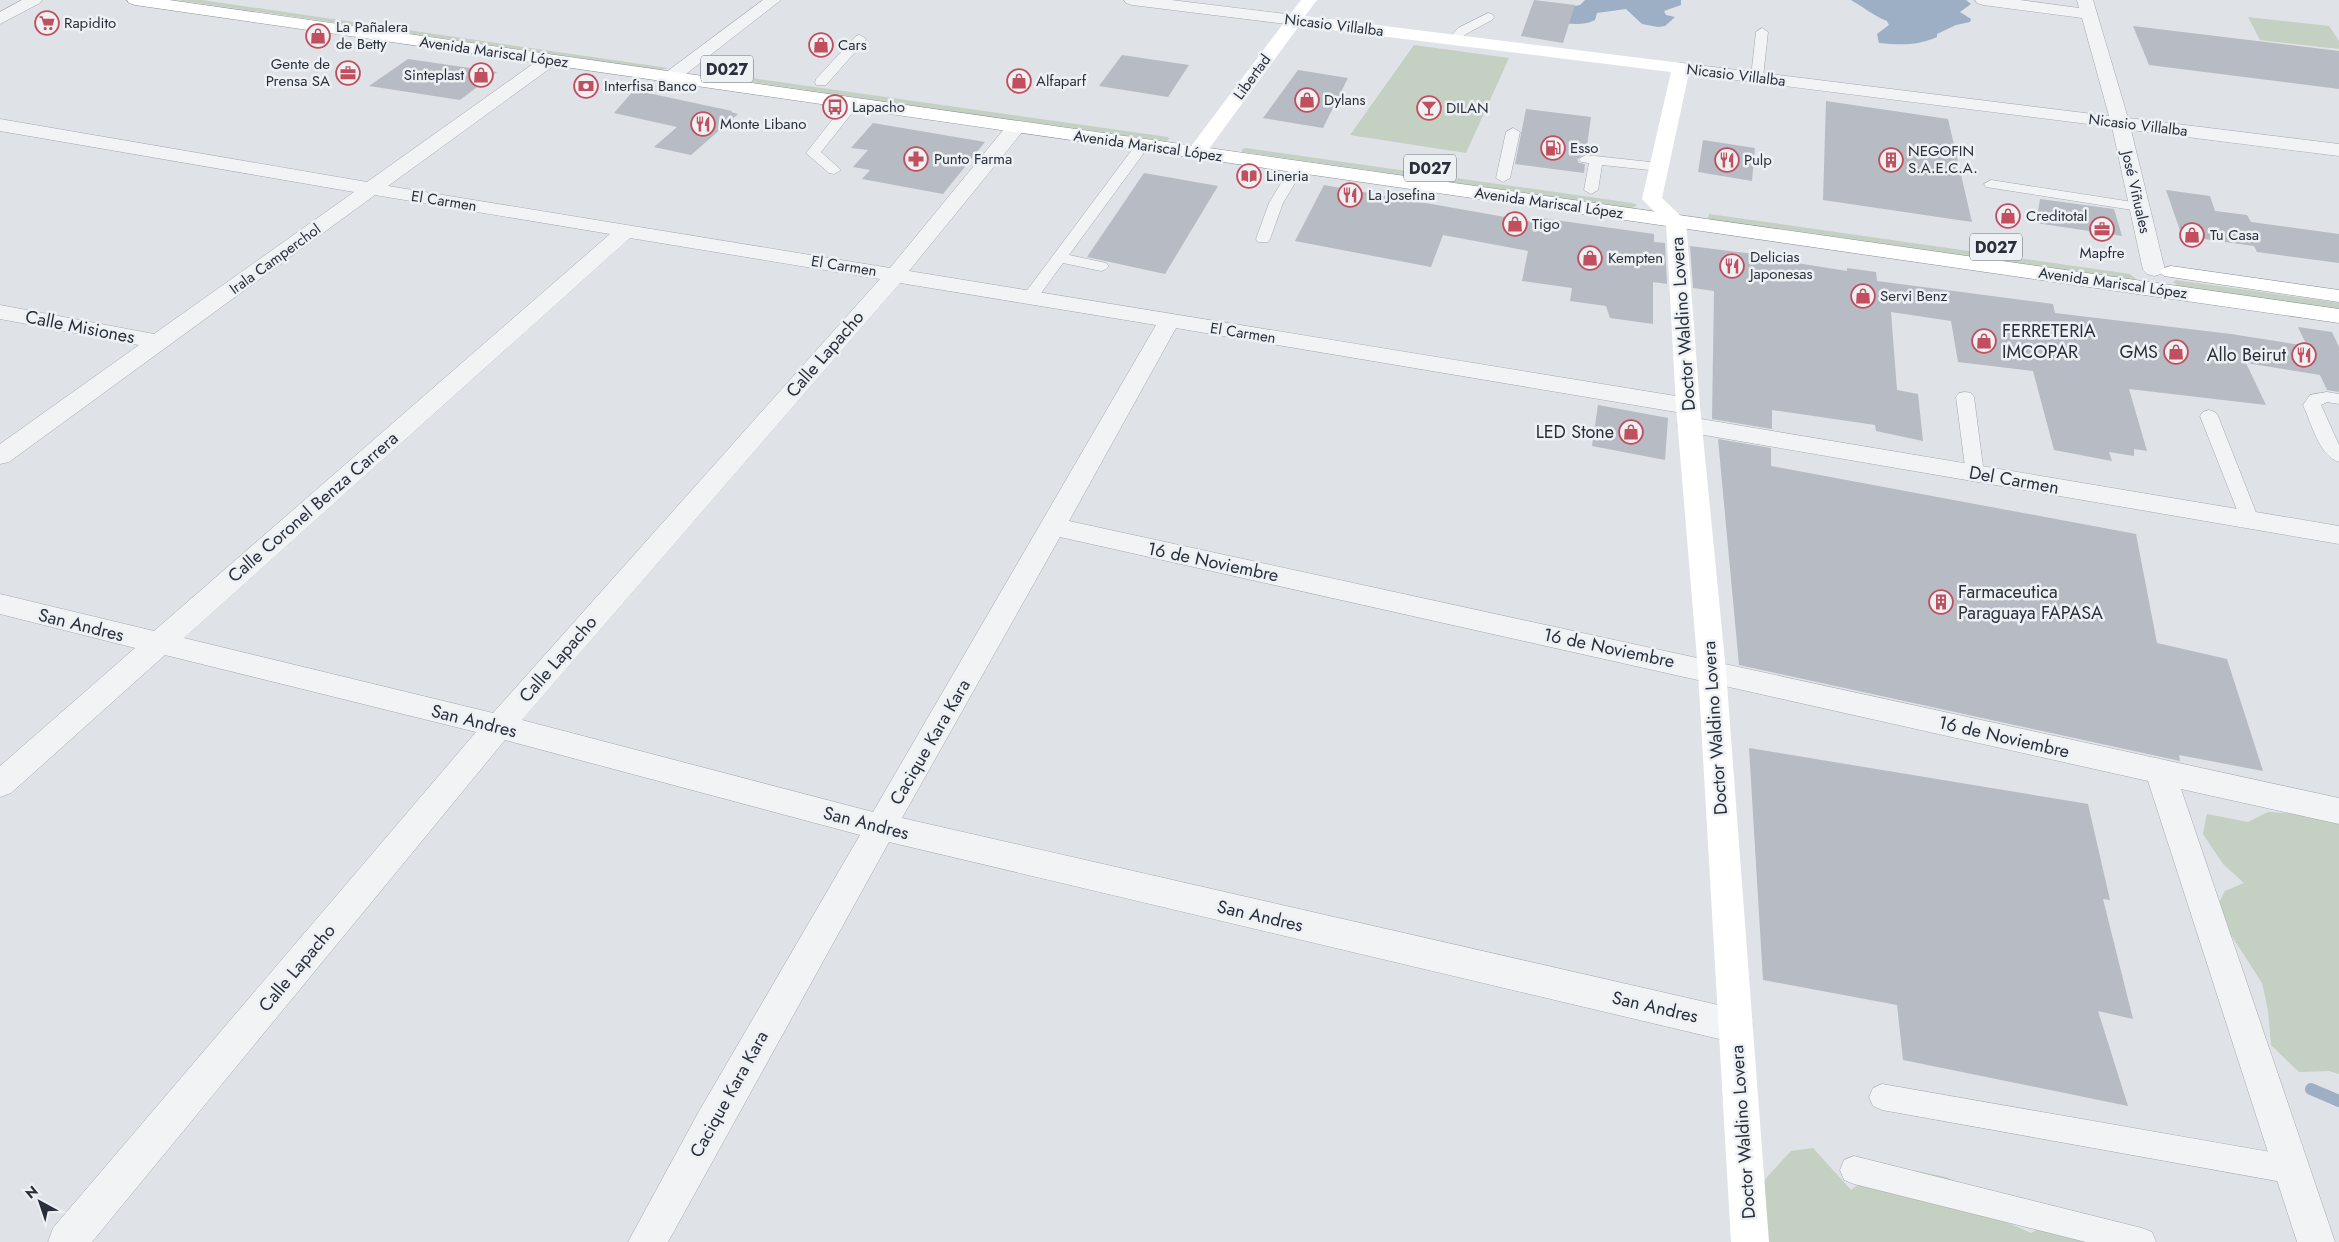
<svg xmlns="http://www.w3.org/2000/svg" width="2339" height="1242" font-family="Jost,sans-serif">
<style>
.green{fill:#c4d0c1}
.water{fill:#9dafc4}
.lines{fill:none;stroke-linecap:round;stroke-linejoin:round}
.stream{stroke:#9dafc4;stroke-width:12}
.building{fill:#b7bbc3}
.lane-casing{stroke:#a5a9b0;stroke-width:1}
.street-casing{stroke:#a5a9b0;stroke-width:1}
.highway-casing{stroke:#888f9c;stroke-width:1}
.lane{fill:#f1f3f5;fill-rule:evenodd}
.street{fill:#f1f3f5;fill-rule:evenodd}
.secondary{fill:#fff;fill-rule:evenodd}
.highway{fill:#fff;fill-rule:evenodd}
.labels{text-anchor:middle;stroke-width:5;stroke-linejoin:round;paint-order:stroke}
.far-poi-label{font-size:15px;fill:#29303c;stroke:#eef1f4;text-anchor:start}
.far-street-label{font-size:15px;fill:#29303c;stroke:#eef1f4}
.shield{fill:#eef1f4;stroke:#646a73;stroke-width:1}
.shield-label{font-size:16px;font-weight:bold;fill:#29303c}
.street-label{font-size:18px;fill:#29303c;stroke:#eef1f4}
.poi-label{font-size:18px;fill:#29303c;stroke:#eef1f4;text-anchor:end}
</style>
<rect width="100%" height="100%" fill="#dfe2e7"/>
<path class="green" d="M177 0H202L668 68 662 70Z
M2248 17 2329 26 2339 41V49L2260 40Z
M1414 45 1509 58 1466 153 1350 135Z
M716 73 1168 137 1169 139 1165 142 710 76Z
M1246 148 1632 203 1637 205 1632 208 1242 152V149Z
M1709 214 2130 274 2136 279 2132 280 1711 220 1708 218Z
M2176 280 2339 303V309L2179 287 2173 282Z
M2268 812 2339 816V1074L2329 1071 2299 1072 2271 1045 2268 1010 2262 983 2215 910 2225 891 2244 883 2223 864 2203 834 2207 814 2248 822Z
M1813 1148 1851 1190 1869 1176 1912 1170 1946 1177 1976 1193 1989 1214 2031 1233 2068 1212 2115 1242H1761L1748 1217 1766 1178 1791 1151Z"/>
<path class="water" d="M1585 0H1681V5L1664 11 1666 15 1675 17 1665 26 1658 27 1642 24 1626 9 1597 13 1595 20C1583 26 1570 24 1557 22L1559 9 1580 5Z
M1851 0H1966L1971 4 1960 12 1971 19 1970 22 1956 25 1937 34V37C1916 46 1901 45 1879 43L1877 34 1889 25 1887 21C1872 15 1865 8 1851 0Z"/>
<g class="lines">
<path class="stream" d="M2311 1089 2339 1101"/>
</g>
<path class="building" d="M1534 0 1575 5 1563 43 1521 36Z
M2133 26 2339 51V89L2149 65Z
M1122 55 1189 65 1168 97 1099 86Z
M408 59 497 72 460 100 369 86Z
M1298 70 1348 78 1323 128 1263 118Z
M634 90 732 111 731 112 738 114 691 155 654 147 677 127 614 113Z
M1826 101 1948 119 1972 222 1823 200Z
M1526 109 1591 117 1586 153 1577 159 1579 163 1585 164 1584 173 1515 164Z
M873 123 985 142 943 194 862 179 870 170 853 167 868 150 851 148Z
M1703 140 1755 148 1752 181 1698 172Z
M1144 173 1218 186 1165 274 1087 257Z
M1324 185 1533 222 1534 217 1654 234V242L1665 243 1667 284 1653 282V324L1610 318 1606 306 1570 301 1572 288 1522 281 1528 251 1443 235 1431 267 1295 241Z
M2166 190 2210 196 2215 211 2247 215 2251 222 2339 234V263L2257 252 2254 246 2182 236Z
M2040 199 2114 209 2122 236 2036 223Z
M1690 246 1770 256 1771 259 1847 271V268L1876 272 1877 281 2053 304 2055 313 2231 334 2307 346 2298 327 2332 332 2339 347V392L2327 390 2320 375 2246 363 2266 405 2129 389 2147 451 2134 449V456L2109 452 2112 461 2054 450 2033 371 1958 362 1951 321 1891 312 1897 390 1918 394 1923 441 1876 431 1875 425 1772 410V429L1712 419 1714 291 1693 288Z
M1598 405 1668 418 1665 460 1592 446Z
M1718 439 1771 448V466L2136 534 2157 643 2227 659 2263 771 2179 755 2180 761 1739 665Z
M1749 748 2088 804 2110 900 2103 899 2133 1019 2098 1011 2128 1106 1903 1060 1897 1005 1763 980Z"/>
<g class="lines">
<g class="lane-casing">
<path id="lane" d="M1488 13 1492 14 1494 17 1492 20 1466 34 1457 43H1449L1447 40 1458 28Z
M1762 28 1768 32 1763 77 1757 81 1751 77 1756 32Z
M860 35 866 39 864 42 826 85H816L815 82 816 79 856 36Z
M853 99 860 103 821 152 841 170 834 174 829 173 806 153 848 100Z
M1513 128 1520 132 1510 178 1503 182 1496 178 1506 132Z
M1142 142 1149 146 1069 255 1106 263 1109 266 1106 269 1101 271 1063 263 1036 300H1024L1022 297 1137 143Z
M1586 155 1659 163 1666 167 1659 171 1602 165 1598 190 1591 194 1584 190 1589 163 1581 162 1579 159Z
M1297 164 1304 168 1283 203 1270 239 1268 242H1258L1256 239 1269 203 1292 165Z
M1991 180 2139 203 2146 207 2139 211 1986 187 1984 184Z
M1965 392 1971 393 1974 397 1984 474 1981 478 1975 480 1969 478 1966 474 1956 397 1959 393Z
M2327 392 2339 394V404L2327 402 2321 405 2339 445V462C2319 456 2311 422 2303 405L2310 395Z
M2209 410 2215 412 2218 416 2259 520 2257 525 2250 527 2243 525 2241 520 2200 416 2203 412Z
M1882 1084 2293 1156 2303 1160 2307 1170 2303 1180 2293 1184 1882 1110 1873 1106 1869 1097 1873 1088Z
M1854 1156 2142 1228 2152 1232 2156 1242H2086L1854 1184 1844 1180 1840 1170 1844 1160Z"/>
</g>
<g class="street-casing">
<path id="street" d="M22 0H42L40 3 0 24V12Z
M763 0H781L677 81H665L662 77 665 73Z
M1124 0H1171L1294 15 1300 16 1302 20 1300 24 1294 25 1132 5 1126 3Z
M1975 0H2020L2079 8 2077 0H2093L2128 118 2339 144V156L2131 130 2165 270 2161 274 2154 276 2147 274 2143 270 2112 127 1681 73 1675 72 1672 68 1675 64 1681 63 2109 116 2082 18 1983 5 1977 3Z
M550 55 556 56 559 60 556 64 388 186 890 268 1009 123H1023L1025 127 1023 131 909 271 1688 398 1696 401 1700 406 1696 411 1688 414 1176 328 1069 521 2339 798V824L2181 789 2335 1242H2297L2148 781 1060 537 902 818 1736 1009 1748 1014 1753 1026 1748 1038 1736 1043 889 842 668 1242H628L698 1113 860 835 505 740 92 1242H48L53 1228 476 732 165 655 11 793 0 797V766L135 648 0 614V594L154 631 610 234 375 195 9 462 0 464V444L139 345 0 319V305L154 334 354 192 0 131V119L367 182 544 56ZM630 238 880 279 493 713 184 638ZM900 283 1156 325 873 812 522 720Z
M1689 417 2339 526V544L1681 431 1677 425 1681 419Z"/>
</g>
<g class="highway-casing">
<path id="highway" d="M127 0H169L2339 309V323L135 5 129 3Z
M2171 266 2339 290V302L2164 276 2160 272 2164 268Z"/>
</g>
<use href="#lane" class="lane"/>
<use href="#street" class="street"/>
<path class="secondary" d="M1301 0H1317L1305 16 1681 63 1687 64 1690 68 1662 198 1686 221 1700 406 1726 671 1769 1242H1731L1698 671 1676 406 1666 223 1642 199 1671 72 1299 26 1203 157 1196 159 1189 157 1187 153 1189 149Z"/>
<use href="#highway" class="highway"/>
</g>
<defs>
<g id="supermarket-ring" transform="scale(1.25)"><circle r="9.5" fill="#eef1f4" stroke="#c14f5d" stroke-width="1.5"/><path d="M-6-5.5h2.5l.6 2H6L4.5 2H-2.5L-4.4-4H-6ZM-1.5 3.2a1.3 1.3 0 1 0 .1 0ZM3 3.2a1.3 1.3 0 1 0 .1 0Z" fill="#c14f5d"/></g>
<g id="shop-ring" transform="scale(1.25)"><circle r="9.5" fill="#eef1f4" stroke="#c14f5d" stroke-width="1.5"/><path d="M-5-2.5h2.3a2.7 3.5 0 0 1 5.4 0H5L5.5 6h-11ZM-1.5-2.5h3a1.5 2.3 0 0 0-3 0Z" fill="#c14f5d"/></g>
<g id="office-ring" transform="scale(1.25)"><circle r="9.5" fill="#eef1f4" stroke="#c14f5d" stroke-width="1.5"/><path d="M-6-3h4V-5.5h4V-3h4V5H-6ZM-1-4.5V-3h2v-1.5ZM-6 0V1H6V0Z" fill="#c14f5d"/></g>
<g id="bank-ring" transform="scale(1.25)"><circle r="9.5" fill="#eef1f4" stroke="#c14f5d" stroke-width="1.5"/><path d="M-6-4H6V4H-6ZM0-2.3a2.3 2.3 0 1 0 0 4.6a2.3 2.3 0 1 0 0-4.6Z" fill="#c14f5d"/></g>
<g id="bus-ring" transform="scale(1.25)"><circle r="9.5" fill="#eef1f4" stroke="#c14f5d" stroke-width="1.5"/><path d="M-5-6H5V4H4V6H2V4H-2V6H-4V4H-5ZM-3.5-4V0h7V-4ZM-3.5 1.2v1.5H-2V1.2ZM2 1.2v1.5H3.5V1.2Z" fill="#c14f5d"/></g>
<g id="bar-ring" transform="scale(1.25)"><circle r="9.5" fill="#eef1f4" stroke="#c14f5d" stroke-width="1.5"/><path d="M-6-5H6L.8 .8V4.5H3.5V6h-7V4.5H-.8V.8Z" fill="#c14f5d"/></g>
<g id="restaurant-ring" transform="scale(1.25)"><circle r="9.5" fill="#eef1f4" stroke="#c14f5d" stroke-width="1.5"/><path d="M-5-6h1v4h1v-4h1v4h1v-4h1v5L-1.5 .5V6h-2V.5L-5-1ZM5-6V6H3V1.5H1.5Q1.5-4 5-6Z" fill="#c14f5d"/></g>
<g id="fuel-ring" transform="scale(1.25)"><circle r="9.5" fill="#eef1f4" stroke="#c14f5d" stroke-width="1.5"/><path d="M-5.5-6h7V0h2V4h1.3V-2.5L3-4.5l.8-.8L6-3V5H2.5V1h-1V6h-7ZM-4.2-4.7v3.2H.2V-4.7Z" fill="#c14f5d"/></g>
<g id="pharmacy-ring" transform="scale(1.25)"><circle r="9.5" fill="#eef1f4" stroke="#c14f5d" stroke-width="1.5"/><path d="M-2-6h4v4h4v4h-4v4h-4v-4h-4v-4h4Z" fill="#c14f5d"/></g>
<g id="building-ring" transform="scale(1.25)"><circle r="9.5" fill="#eef1f4" stroke="#c14f5d" stroke-width="1.5"/><path d="M-4-6H4V6H1V3H-1V6H-4ZM-2.5-4.3h1.7v1.8h-1.7ZM.8-4.3h1.7v1.8H.8ZM-2.5-1h1.7V.8h-1.7ZM.8-1h1.7V.8H.8Z" fill="#c14f5d"/></g>
<g id="library-ring" transform="scale(1.25)"><circle r="9.5" fill="#eef1f4" stroke="#c14f5d" stroke-width="1.5"/><path d="M-6-4Q-3-5.5-.7-3.5V5Q-3 3-6 4ZM6-4Q3-5.5 .7-3.5V5Q3 3 6 4Z" fill="#c14f5d"/></g>
</defs>
<g fill-rule="evenodd">
<use href="#supermarket-ring" x="47" y="23"/>
<use href="#shop-ring" x="318" y="36"/>
<use href="#shop-ring" x="821" y="45"/>
<use href="#office-ring" x="348" y="73"/>
<use href="#shop-ring" x="481" y="75"/>
<use href="#shop-ring" x="1019" y="81"/>
<use href="#bank-ring" x="586" y="86"/>
<use href="#shop-ring" x="1307" y="100"/>
<use href="#bus-ring" x="835" y="107"/>
<use href="#bar-ring" x="1429" y="108"/>
<use href="#restaurant-ring" x="703" y="124"/>
<use href="#fuel-ring" x="1553" y="148"/>
<use href="#pharmacy-ring" x="916" y="159"/>
<use href="#restaurant-ring" x="1727" y="160"/>
<use href="#building-ring" x="1891" y="160"/>
<use href="#library-ring" x="1249" y="176"/>
<use href="#restaurant-ring" x="1350" y="195"/>
<use href="#shop-ring" x="2008" y="216"/>
<use href="#shop-ring" x="1515" y="224"/>
<use href="#office-ring" x="2102" y="229"/>
<use href="#shop-ring" x="2192" y="235"/>
<use href="#shop-ring" x="1590" y="258"/>
<use href="#restaurant-ring" x="1732" y="266"/>
<use href="#shop-ring" x="1863" y="296"/>
<use href="#shop-ring" x="1984" y="341"/>
<use href="#shop-ring" x="2176" y="352"/>
<use href="#restaurant-ring" x="2304" y="355"/>
<use href="#shop-ring" x="1631" y="432"/>
<use href="#building-ring" x="1941" y="602"/>
</g>
<g class="labels">
<g class="far-poi-label">
<text x="64" y="28">Rapidito</text>
<text x="336" y="32">La Pañalera<tspan x="336" dy="17">de Betty</tspan></text>
<text x="838" y="50">Cars</text>
<text x="330" y="69" text-anchor="end">Gente de<tspan x="330" dy="17">Prensa SA</tspan></text>
<text x="464" y="80" text-anchor="end">Sinteplast</text>
<text x="1036" y="86">Alfaparf</text>
<text x="604" y="91">Interfisa Banco</text>
<text x="1324" y="105">Dylans</text>
<text x="852" y="112">Lapacho</text>
<text x="1446" y="113">DILAN</text>
<text x="720" y="129">Monte Libano</text>
<text x="1570" y="153">Esso</text>
<text x="1908" y="156">NEGOFIN<tspan x="1908" dy="17">S.A.E.C.A.</tspan></text>
<text x="934" y="164">Punto Farma</text>
<text x="1744" y="165">Pulp</text>
<text x="1266" y="181">Lineria</text>
<text x="1368" y="200">La Josefina</text>
<text x="2026" y="221">Creditotal</text>
<text x="1532" y="229">Tigo</text>
<text x="2210" y="240">Tu Casa</text>
<text x="2102" y="258" text-anchor="middle">Mapfre</text>
<text x="1750" y="262">Delicias<tspan x="1750" dy="17">Japonesas</tspan></text>
<text x="1608" y="263">Kempten</text>
<text x="1880" y="301">Servi Benz</text>
</g>
<g class="far-street-label">
<text transform="translate(1334 25) rotate(7)" y="5">Nicasio Villalba</text>
<text transform="translate(494 52) rotate(8)" y="5">Avenida Mariscal López</text>
<text transform="translate(1736 75) rotate(7)" y="5">Nicasio Villalba</text>
<text transform="translate(1252 77) rotate(-54)" y="5">Libertad</text>
<text transform="translate(2138 125) rotate(7)" y="5">Nicasio Villalba</text>
<text transform="translate(1148 146) rotate(8)" y="5">Avenida Mariscal López</text>
<text transform="translate(2136 192) rotate(77)" y="5">José Viñuales</text>
<text transform="translate(444 201) rotate(9)" y="5">El Carmen</text>
<text transform="translate(1549 203) rotate(8)" y="5">Avenida Mariscal López</text>
<text transform="translate(275 259) rotate(-36)" y="5">Irala Camperchol</text>
<text transform="translate(844 266) rotate(9)" y="5">El Carmen</text>
<text transform="translate(2113 283) rotate(8)" y="5">Avenida Mariscal López</text>
<text transform="translate(1243 333) rotate(9)" y="5">El Carmen</text>
</g>
<g class="shield">
<rect x="701" y="55.5" width="52" height="27" rx="4"/>
<rect x="1404" y="154.5" width="52" height="27" rx="4"/>
<rect x="1970" y="233.5" width="52" height="27" rx="4"/>
</g>
<g class="shield-label">
<text x="727" y="75">D027</text>
<text x="1430" y="174">D027</text>
<text x="1996" y="253">D027</text>
</g>
<g class="street-label">
<text transform="translate(1683 324) rotate(-94)" y="6">Doctor Waldino Lovera</text>
<text transform="translate(80 327) rotate(11)" y="6">Calle Misiones</text>
<text transform="translate(825 354) rotate(-49)" y="6">Calle Lapacho</text>
<text transform="translate(2014 480) rotate(10)" y="6">Del Carmen</text>
<text transform="translate(313 507) rotate(-41)" y="6">Calle Coronel Benza Carrera</text>
<text transform="translate(1213 562) rotate(12)" y="6">16 de Noviembre</text>
<text transform="translate(81 625) rotate(14)" y="6">San Andres</text>
<text transform="translate(1609 648) rotate(12)" y="6">16 de Noviembre</text>
<text transform="translate(558 659) rotate(-49)" y="6">Calle Lapacho</text>
<text transform="translate(474 721) rotate(14)" y="6">San Andres</text>
<text transform="translate(1715 728) rotate(-94)" y="6">Doctor Waldino Lovera</text>
<text transform="translate(2004 737) rotate(13)" y="6">16 de Noviembre</text>
<text transform="translate(930 742) rotate(-60)" y="6">Cacique Kara Kara</text>
<text transform="translate(866 823) rotate(14)" y="6">San Andres</text>
<text transform="translate(1260 916) rotate(13)" y="6">San Andres</text>
<text transform="translate(297 968) rotate(-50)" y="6">Calle Lapacho</text>
<text transform="translate(1655 1007) rotate(13)" y="6">San Andres</text>
<text transform="translate(729 1094) rotate(-61)" y="6">Cacique Kara Kara</text>
<text transform="translate(1743 1132) rotate(-94)" y="6">Doctor Waldino Lovera</text>
</g>
<g class="poi-label">
<text x="2002" y="337" text-anchor="start">FERRETERIA<tspan x="2002" dy="21">IMCOPAR</tspan></text>
<text x="2158" y="358">GMS</text>
<text x="2286" y="361">Allo Beirut</text>
<text x="1614" y="438">LED Stone</text>
<text x="1958" y="598" text-anchor="start">Farmaceutica<tspan x="1958" dy="21">Paraguaya FAPASA</tspan></text>
</g>
</g>
<g transform="translate(40 1202) rotate(320)" stroke="#eef1f4" stroke-width="4" paint-order="stroke">
<path d="M0-4L9 19L0 12L-9 19Z" fill="#29303c"/>
<text y="-8" font-size="14" font-weight="bold" text-anchor="middle" fill="#29303c">N</text>
</g>
</svg>
